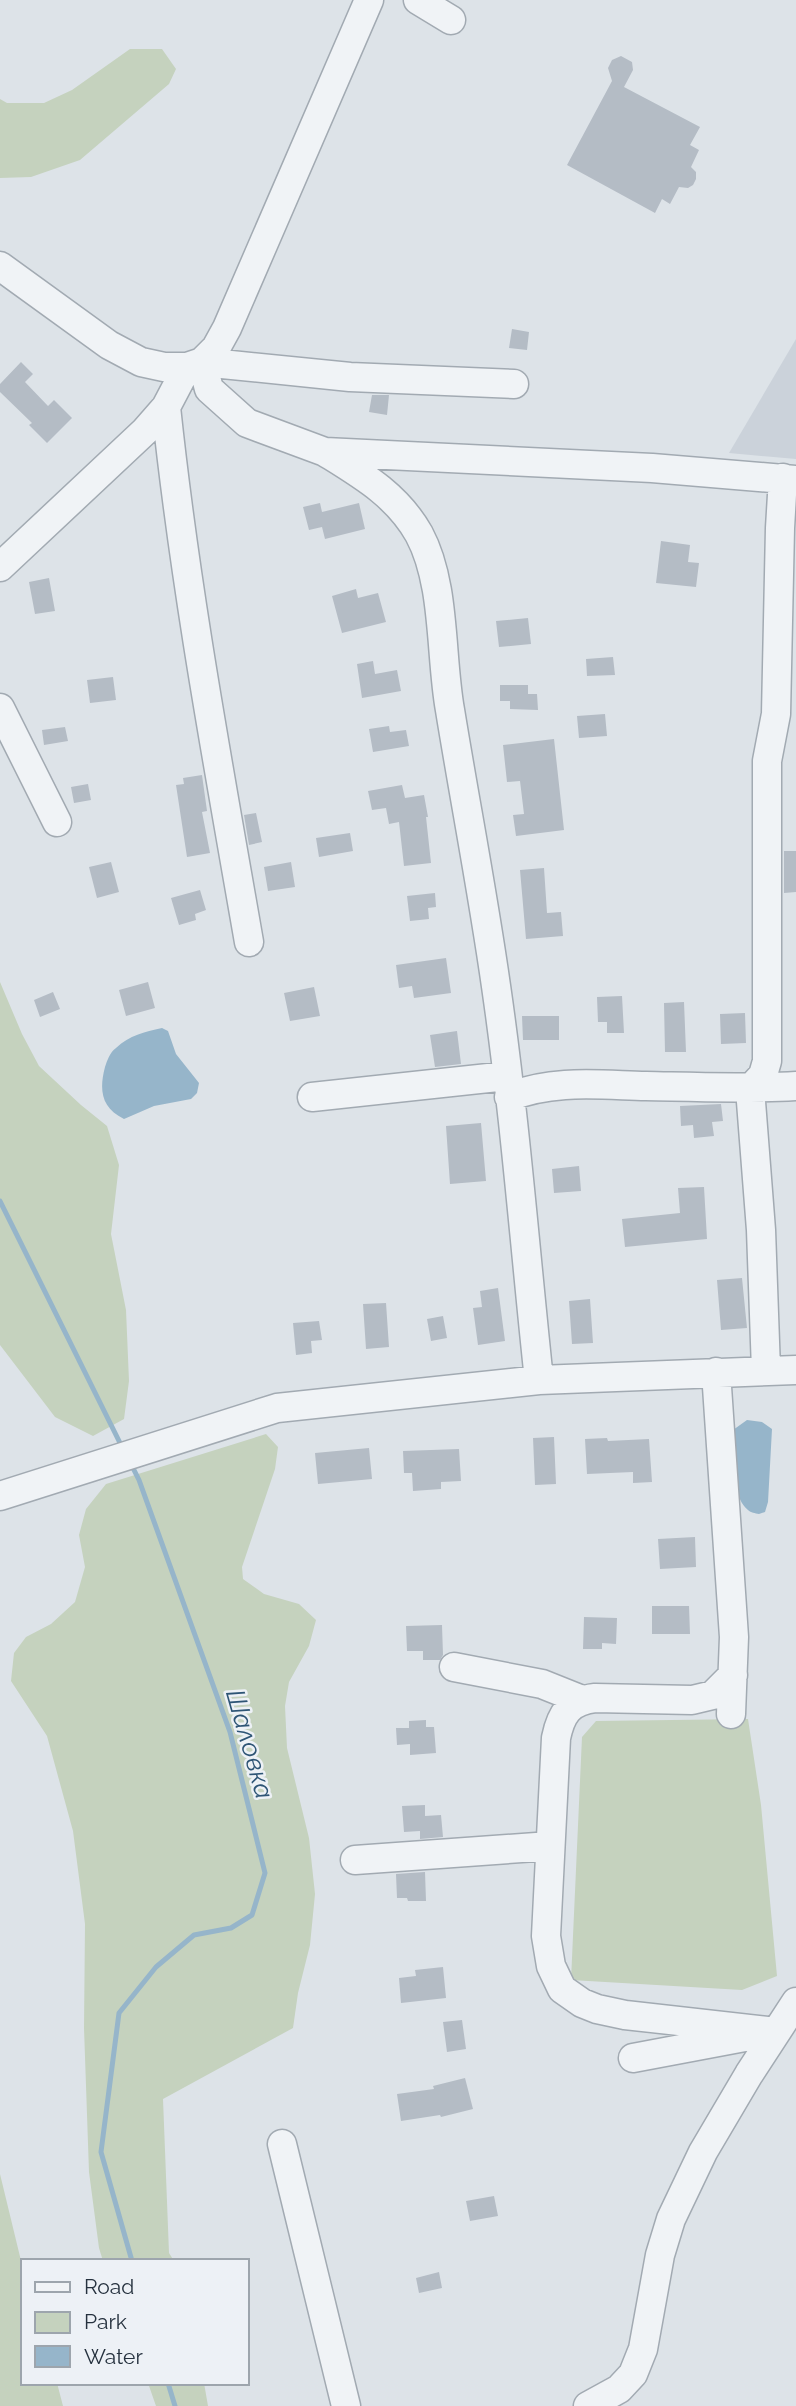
<svg xmlns="http://www.w3.org/2000/svg" width="796" height="2406" font-family="Raleway,sans-serif">
<style>
.built{fill:#cbd2da}
.green{fill:#c5d2be}
.water{fill:#96b5ca}
.lines{fill:none;stroke-linecap:round;stroke-linejoin:round}
.stream{stroke:#96b5ca;stroke-width:5}
.building{fill:#b4bcc5}
.minor-casing{stroke:#a2aab2;stroke-width:31}
.minor{stroke:#f0f3f6;stroke-width:28}
.labels{text-anchor:middle;stroke-width:5;stroke-linejoin:round;paint-order:stroke}
.water-label{font-size:26px;font-style:italic;fill:#2e5575;stroke:#edf1f6}
</style>
<rect width="100%" height="100%" fill="#dde3e8"/>
<path class="built" d="M796 339V459L729 453Z"/>
<path class="green" d="M130 49H162L176 69 169 84 80 160 31 177 0 178V99L7 103H44L72 90Z
M0 982 22 1034 39 1066 81 1105 107 1126 119 1165 111 1234 126 1310 129 1381 124 1419 93 1436 55 1417 0 1345Z
M266 1434 278 1447 275 1469 242 1567 243 1579 264 1594 299 1604 316 1620 309 1646 289 1682 285 1706 287 1748 309 1838 315 1894 310 1945 298 1993 293 2028 163 2099 169 2253 174 2261H103L99 2248 89 2172 84 2028 85 1924 73 1831 47 1736 11 1681 14 1653 26 1637 51 1624 75 1602 85 1567 79 1535 86 1509 106 1484Z
M748 1719 761 1805 777 1976 742 1990 571 1980 582 1737 596 1721Z
M0 2174 23 2269V2383H57L63 2406H0Z
M148 2383H204L208 2406H156Z"/>
<path class="water" d="M162 1028 168 1031 176 1054 199 1083 197 1093 191 1099 154 1106 124 1119C101 1108 99 1090 105 1067 107 1061 110 1052 116 1048 130 1035 144 1032 162 1028Z
M747 1420 762 1422 772 1429 768 1502 765 1512 759 1514C755 1513 751 1513 748 1510 731 1497 732 1450 733 1430Z"/>
<g class="lines">
<path class="stream" d="M0 1201 123 1449
M131 1464 139 1480 230 1732 265 1873 252 1915 231 1928 194 1935 156 1967 119 2013 101 2152 132 2261
M168 2383 175 2406"/>
</g>
<path class="building" d="M621 56 632 62 633 70 624 87 700 127 690 145 699 150 691 167 696 172V179L693 185 688 188 679 187 670 204 662 199 655 213 567 165 612 81 608 68 612 60Z
M512 329 529 332 527 350 509 348Z
M21 362 33 374 25 382 48 406 54 400 72 418 47 443 29 425 32 423 0 392V384Z
M372 395H389L387 415 369 412Z
M320 503 322 512 359 503 365 529 325 539 322 527 309 530 303 507Z
M661 541 690 545 688 562 699 563 696 587 656 583Z
M49 578 55 611 35 614 29 582Z
M356 589 358 598 378 593 386 622 342 633 332 596Z
M528 618 531 644 499 647 496 621Z
M613 657 615 675 587 676 586 659Z
M373 661 375 674 397 670 401 691 362 698 357 664Z
M113 677 116 700 90 703 87 680Z
M500 685H528V694H537L538 710 510 709V701H500Z
M605 714 607 736 579 738 577 716Z
M389 726 390 732 406 730 409 746 373 752 369 729Z
M65 727 68 741 44 745 42 730Z
M554 739 564 830 516 836 513 815 524 814 520 781 507 782 503 745Z
M202 775 207 811 202 812 210 853 187 857 176 785 184 784 183 778Z
M88 784 91 800 74 803 71 787Z
M402 785 405 798 424 795 428 817H426L431 863 404 866 399 822 389 824 386 808 372 810 368 791Z
M256 813 262 842 249 845 244 815Z
M350 833 353 851 319 857 316 838Z
M784 851H796V892L784 893Z
M111 862 119 892 97 898 89 867Z
M291 862 295 887 268 891 264 867Z
M544 868 547 913 561 912 563 936 526 939 520 870Z
M200 890 206 910 195 914 196 920 179 925 171 898Z
M435 893 436 907 428 908 429 919 410 921 407 896Z
M446 958 451 993 414 998 412 986 399 988 396 965Z
M148 982 155 1008 126 1016 119 990Z
M314 987 320 1016 290 1021 284 993Z
M53 992 60 1009 40 1017 34 1000Z
M622 996 624 1033H607V1022H598L597 997Z
M684 1002 686 1052H665L664 1003Z
M745 1013 746 1043 721 1044 720 1014Z
M522 1016H559V1040H523Z
M457 1031 461 1064 435 1067 430 1035Z
M721 1104 723 1121 712 1122 714 1136 694 1138 693 1125 681 1126 680 1106Z
M481 1123 486 1181 450 1184 446 1126Z
M579 1166 581 1191 554 1193 552 1169Z
M704 1187 707 1239 625 1247 622 1219 680 1213 678 1188Z
M742 1278 747 1328 721 1330 717 1280Z
M498 1288 505 1341 478 1345 473 1308 482 1307 480 1291Z
M590 1299 593 1343 572 1344 569 1301Z
M386 1303 389 1347 366 1349 363 1304Z
M443 1316 447 1338 431 1341 427 1319Z
M319 1321 322 1340 311 1341 312 1353 296 1355 293 1323Z
M554 1437 556 1484 535 1485 533 1438Z
M607 1438 608 1441 649 1439 652 1482 633 1483V1472L587 1474 585 1439Z
M369 1448 372 1479 318 1484 315 1453Z
M459 1449 461 1481 441 1482V1489L413 1491 412 1473H404L403 1451Z
M695 1537 696 1567 660 1569 658 1539Z
M652 1606H689L690 1634H652Z
M584 1617 617 1618 616 1644 602 1643V1649H583Z
M442 1625 443 1655 440 1660H423V1651H407L406 1626Z
M426 1720V1727H434L436 1753 410 1755V1744L397 1745 396 1728H409V1721Z
M425 1805V1816L441 1815 443 1837 420 1839V1831L404 1832 402 1806Z
M425 1872 426 1901H408L407 1898H397L396 1874Z
M443 1967 446 1998 401 2003 399 1978 416 1976 415 1970Z
M462 2020 466 2049 447 2052 443 2022Z
M465 2078 473 2109 441 2117 440 2115 401 2121 397 2094 434 2089 433 2086Z
M494 2196 498 2216 470 2221 466 2201Z
M439 2272 442 2288 419 2293 416 2278Z"/>
<g class="lines">
<g class="minor-casing">
<path id="minor" d="M418 0 451 20
M0 266 109 345 141 362 164 367H187L202 362 216 348 227 328 369 0
M514 384 350 377 202 362 209 389 247 423 325 452 652 468 796 480
M166 407C185 587 218 764 249 942
M325 452C362 475 397 495 419 534 446 584 440 655 450 710 465 802 483 894 496 986 515 1117 525 1249 539 1380
M0 567 145 431 166 407 187 367
M0 708 57 822
M312 1097 507 1076
M509 1097C553 1079 600 1085 646 1086 696 1087 746 1089 796 1086
M766 1370 761 1230 750 1089 763 1075 767 1061V761L776 714 780 528 783 478
M716 1372 734 1637 731 1714
M0 1496 277 1408 539 1380 796 1370
M454 1667 542 1684 582 1700
M733 1675 713 1695 692 1700 595 1698C569 1701 561 1714 556 1738L546 1936 551 1966 562 1989 582 2003 597 2009 625 2015 776 2032
M355 1860 550 1846
M633 2058 750 2036
M282 2144 346 2406
M588 2406 619 2389 633 2374 643 2349 660 2255 671 2219 703 2152 749 2074 796 2002"/>
</g>
<use href="#minor" class="minor"/>
</g>
<g class="labels">
<g class="water-label">
<text transform="translate(250 1744) rotate(74)" y="9">Шаловка</text>
</g>
</g>
<rect x="21" y="2259" width="228" height="126" fill="#edf1f6" stroke="#9da5ad" stroke-width="2"/>
<rect x="35" y="2282" width="35" height="10" fill="#f0f3f6" stroke="#9da5ad" stroke-width="2"/>
<text x="84" y="2294" font-size="21" fill="#26323f">Road</text>
<rect x="35" y="2312" width="35" height="21" fill="#c5d2be" stroke="#9da5ad" stroke-width="2"/>
<text x="84" y="2329" font-size="21" fill="#26323f">Park</text>
<rect x="35" y="2346" width="35" height="21" fill="#96b5ca" stroke="#9da5ad" stroke-width="2"/>
<text x="84" y="2364" font-size="21" fill="#26323f">Water</text>
</svg>
